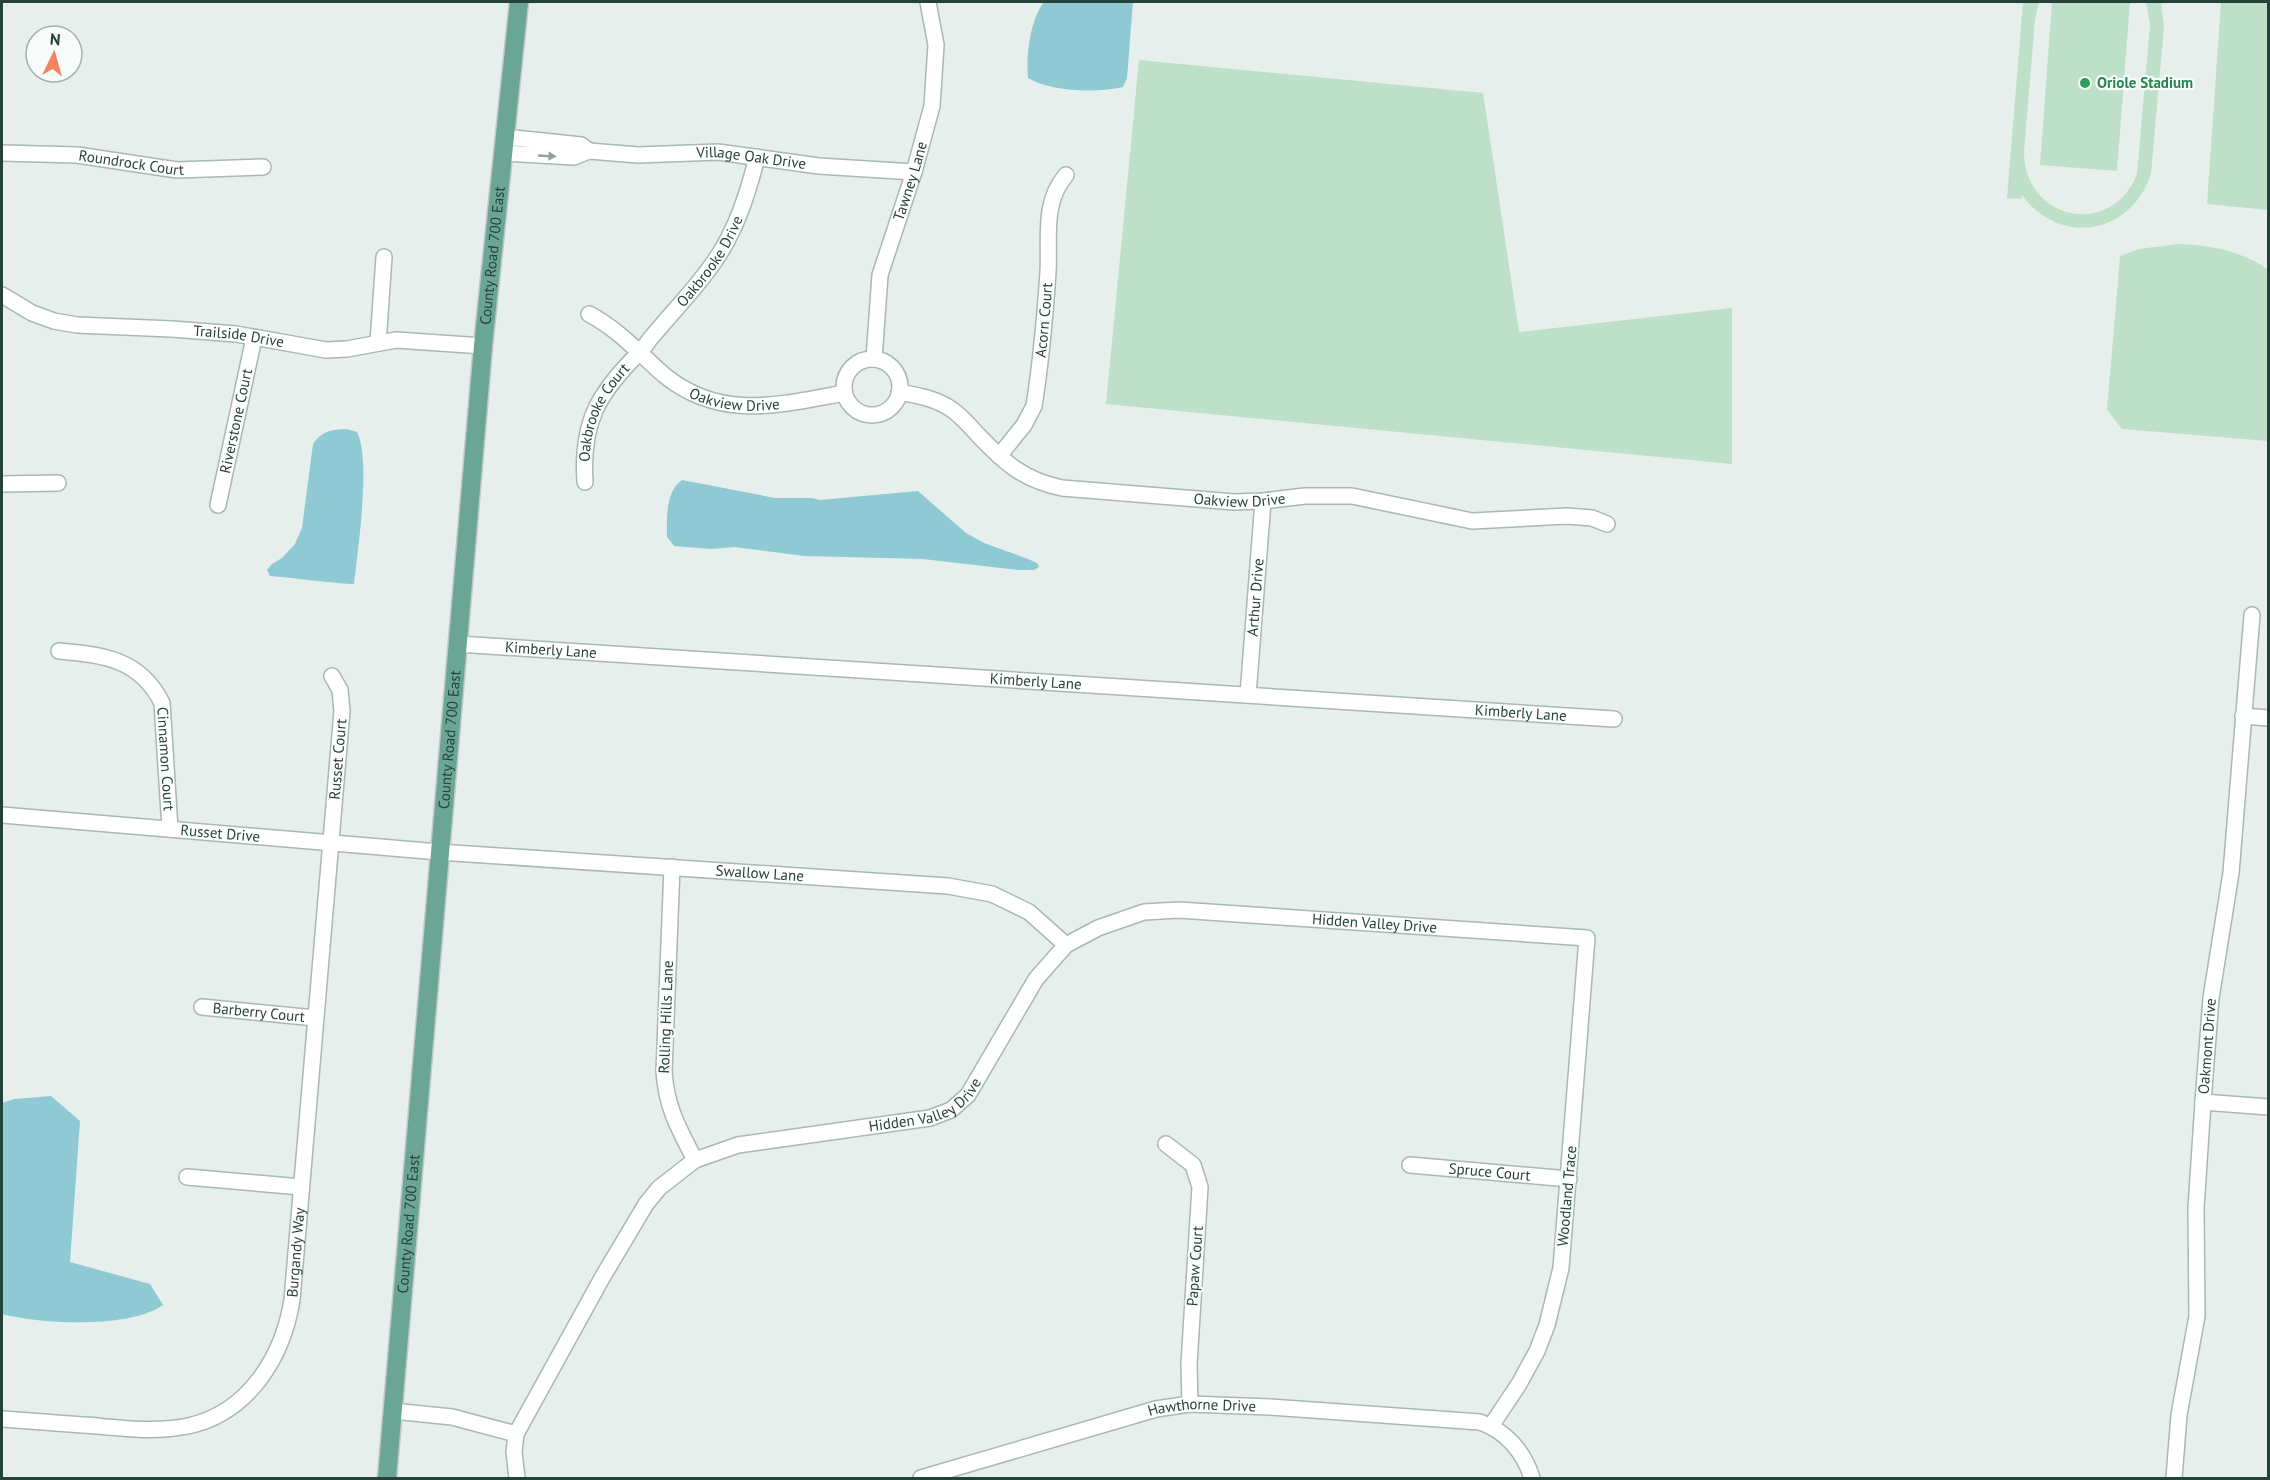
<svg xmlns="http://www.w3.org/2000/svg" width="2270" height="1480" font-family="'PT Sans',sans-serif">
<style>
.green{fill:#bfe0c8}
.water{fill:#8ec9d4}
.lines{fill:none;stroke-linecap:round;stroke-linejoin:round}
.minor-casing{stroke:#a8b8b2;stroke-width:18}
.major-casing{stroke:#c2cac8;stroke-width:21}
.minor{stroke:#fff;stroke-width:15}
.major{stroke:#6aa596;stroke-width:18}
.oneway{fill:#92a09c}
.leisure-dot{fill:#2e9e5b;stroke:#f7fbf9;stroke-width:2}
.labels{text-anchor:middle;stroke-width:4.5;stroke-linejoin:round;paint-order:stroke}
.leisure-label{font-size:15px;font-weight:bold;fill:#27864d;stroke:#f7fbf9;text-anchor:start}
.street-label{font-size:15px;fill:#24423a;stroke:#f7fbf9}
</style>
<rect width="100%" height="100%" fill="#e6efeb"/>
<path class="green" d="M2023 2H2039L2035 19 2024 152C2025 222 2112 238 2137 174L2150 24 2146 2H2161L2164 27 2151 174C2131 235 2060 247 2022 195L2021 199 2007 198Z
M2052 2H2130L2117 171 2040 165Z
M2221 2H2268V210L2207 204Z
M1139 60 1483 93 1519 332 1732 308V464L1106 404Z
M2179 244C2210 245 2243 251 2268 270V441L2122 429 2107 410 2120 256 2139 249Z"/>
<path class="water" d="M1044 2H1133L1127 78 1123 87C1097 93 1051 92 1028 78 1026 56 1030 20 1044 2Z
M347 429 357 432C371 460 358 549 354 584 326 583 299 578 270 576L267 570 272 564 282 558 295 544 302 528 313 444C323 430 331 430 347 429Z
M682 480 775 498H812L820 500 918 491 966 533 984 543 1028 559 1037 563 1039 567 1034 570H1019L923 559 804 556 734 547 711 549 674 546 667 537C667 518 665 492 682 480Z
M51 1096 80 1121 70 1262 150 1284 163 1305C129 1329 41 1324 2 1314V1103L14 1099Z"/>
<g class="lines">
<g class="minor-casing">
<g id="minor">
<path d="M506 137 581 145 589 151"/>
<path id="s1" d="M2 153 77 155 177 170 263 167"/>
<path id="s2" d="M504 153 574 157 589 151 638 155 718 152 819 166 914 172"/>
<path id="s3" d="M2 295 32 313 54 321 77 325 172 329 236 334 326 350 347 349 396 340 483 346"/>
<path id="s4" d="M589 314C618 329 640 354 664 375 720 421 779 405 844 393"/>
<path d="M378 343 384 257"/>
<circle cx="872" cy="387" r="28"/>
<path id="s5" d="M874 359 880 275 914 172 932 106 936 45 928 2"/>
<path id="s6" d="M899 392C916 395 933 398 948 407 960 414 969 425 978 435 1005 463 1023 480 1062 488L1234 502 1263 501 1305 496H1352L1472 521 1567 516 1592 518 1607 524"/>
<path id="s7" d="M999 456 1024 425 1034 406C1041 362 1045 317 1048 272 1050 239 1042 203 1066 175"/>
<path id="s8" d="M585 482C581 423 598 393 639 353 645 347 650 338 656 332 676 308 697 287 714 262 736 231 748 193 757 157"/>
<path d="M2 484 58 483"/>
<path id="s9" d="M218 505 254 338"/>
<path id="s10" d="M458 644 1614 719"/>
<path id="s11" d="M59 651C104 655 140 659 162 703L170 829"/>
<path id="s12" d="M1248 695 1263 501"/>
<path d="M2243 716 2268 718"/>
<path id="s13" d="M2 815 439 852 948 886 992 894 1029 912 1066 945"/>
<path d="M672 867 664 1071C666 1107 679 1129 695 1160"/>
<path id="s14" d="M202 1007 315 1018"/>
<path d="M2203 1102 2268 1107"/>
<path d="M1166 1144 1193 1165 1200 1187 1189 1364 1190 1404"/>
<path id="s15" d="M1410 1165 1569 1179"/>
<path d="M187 1177 301 1187"/>
<path d="M393 1411 452 1417 516 1434"/>
<path id="s16" d="M2 1419C33 1421 65 1424 97 1426 128 1429 158 1432 188 1426 249 1413 283 1356 292 1300L342 711 340 690 332 676"/>
<path id="s17" d="M517 1478 514 1452 516 1434 602 1278 646 1204 659 1188 695 1160 738 1145 930 1118 951 1110 968 1095 1036 979 1066 945 1098 928 1144 912 1179 910 1587 938 1561 1268 1547 1325 1537 1351 1519 1384 1491 1426"/>
<path id="s18" d="M921 1478 1156 1409 1190 1404 1270 1407 1480 1422C1506 1431 1524 1452 1532 1478"/>
<path id="s19" d="M2174 1478 2179 1415 2197 1316 2196 1208 2203 1102 2211 998 2231 873 2252 615"/>
</g>
</g>
<g class="major-casing">
<g id="major">
<path id="s20" d="M387 1478 483 346 519 2"/>
</g>
</g>
<use href="#minor" class="minor"/>
<use href="#major" class="major"/>
</g>
<defs><path id="oneway-solid" d="M-6-.8H1V-3.2L6.5 0L1 3.2V.8H-6Z" transform="scale(1.5)"/></defs>
<use class="oneway" href="#oneway-solid" transform="translate(547 156) rotate(3)"/>
<circle class="leisure-dot" cx="2085" cy="83" r="6"/>
<g class="labels">
<g class="leisure-label">
<text x="2097" y="88">Oriole Stadium</text>
</g>
<g class="street-label">
<text dy="5" stroke="none"><textPath href="#s2" startOffset="249">Village Oak Drive</textPath></text>
<text dy="5" stroke="none"><textPath href="#s1" startOffset="130">Roundrock Court</textPath></text>
<text dy="5" stroke="none"><textPath href="#s5" startOffset="183">Tawney Lane</textPath></text>
<text dy="5" stroke="none"><textPath href="#s20" startOffset="1227">County Road 700 East</textPath></text>
<text dy="5" stroke="none"><textPath href="#s8" startOffset="262">Oakbrooke Drive</textPath></text>
<text dy="5" stroke="none"><textPath href="#s7" startOffset="148">Acorn Court</textPath></text>
<text dy="5" stroke="none"><textPath href="#s3" startOffset="244">Trailside Drive</textPath></text>
<text dy="5" stroke="none"><textPath href="#s4" startOffset="174">Oakview Drive</textPath></text>
<text dy="5" stroke="none"><textPath href="#s8" startOffset="74">Oakbrooke Court</textPath></text>
<text dy="5" stroke="none"><textPath href="#s9" startOffset="86">Riverstone Court</textPath></text>
<text dy="5" stroke="none"><textPath href="#s6" startOffset="372">Oakview Drive</textPath></text>
<text dy="5" stroke="none"><textPath href="#s12" startOffset="98">Arthur Drive</textPath></text>
<text dy="5" stroke="none"><textPath href="#s10" startOffset="93">Kimberly Lane</textPath></text>
<text dy="5" stroke="none"><textPath href="#s10" startOffset="579">Kimberly Lane</textPath></text>
<text dy="5" stroke="none"><textPath href="#s10" startOffset="1065">Kimberly Lane</textPath></text>
<text dy="5" stroke="none"><textPath href="#s20" startOffset="741">County Road 700 East</textPath></text>
<text dy="5" stroke="none"><textPath href="#s11" startOffset="178">Cinnamon Court</textPath></text>
<text dy="5" stroke="none"><textPath href="#s16" startOffset="903">Russet Court</textPath></text>
<text dy="5" stroke="none"><textPath href="#s13" startOffset="219">Russet Drive</textPath></text>
<text dy="5" stroke="none"><textPath href="#s13" startOffset="760">Swallow Lane</textPath></text>
<text dy="5" stroke="none"><textPath href="#s17" startOffset="1155">Hidden Valley Drive</textPath></text>
<text dy="5" stroke="none"><textPath href="#s14" startOffset="57">Barberry Court</textPath></text>
<text transform="translate(666 1017) rotate(-88)" y="5">Rolling Hills Lane</text>
<text dy="5" stroke="none"><textPath href="#s19" startOffset="434">Oakmont Drive</textPath></text>
<text dy="5" stroke="none"><textPath href="#s17" startOffset="615">Hidden Valley Drive</textPath></text>
<text dy="5" stroke="none"><textPath href="#s15" startOffset="80">Spruce Court</textPath></text>
<text transform="translate(1567 1196) rotate(-85)" y="5">Woodland Trace</text>
<text dy="5" stroke="none"><textPath href="#s20" startOffset="255">County Road 700 East</textPath></text>
<text dy="5" stroke="none"><textPath href="#s16" startOffset="408">Burgandy Way</textPath></text>
<text transform="translate(1195 1266) rotate(-86)" y="5">Papaw Court</text>
<text dy="5" stroke="none"><textPath href="#s18" startOffset="291">Hawthorne Drive</textPath></text>
</g>
</g>
<rect width="2270" height="1480" fill="none" stroke="#24423a" stroke-width="6"/>
<g transform="translate(54 54) rotate(5)"><circle r="28" fill="#f7fbf9" stroke="#a3b1ad" stroke-width="1.5"/>
<path d="M0-4.5L10 22L0 15L-10 22Z" fill="#f4845f"/>
<text y="-9" font-size="16" font-weight="bold" text-anchor="middle" fill="#24423a">N</text>
</g>
</svg>
